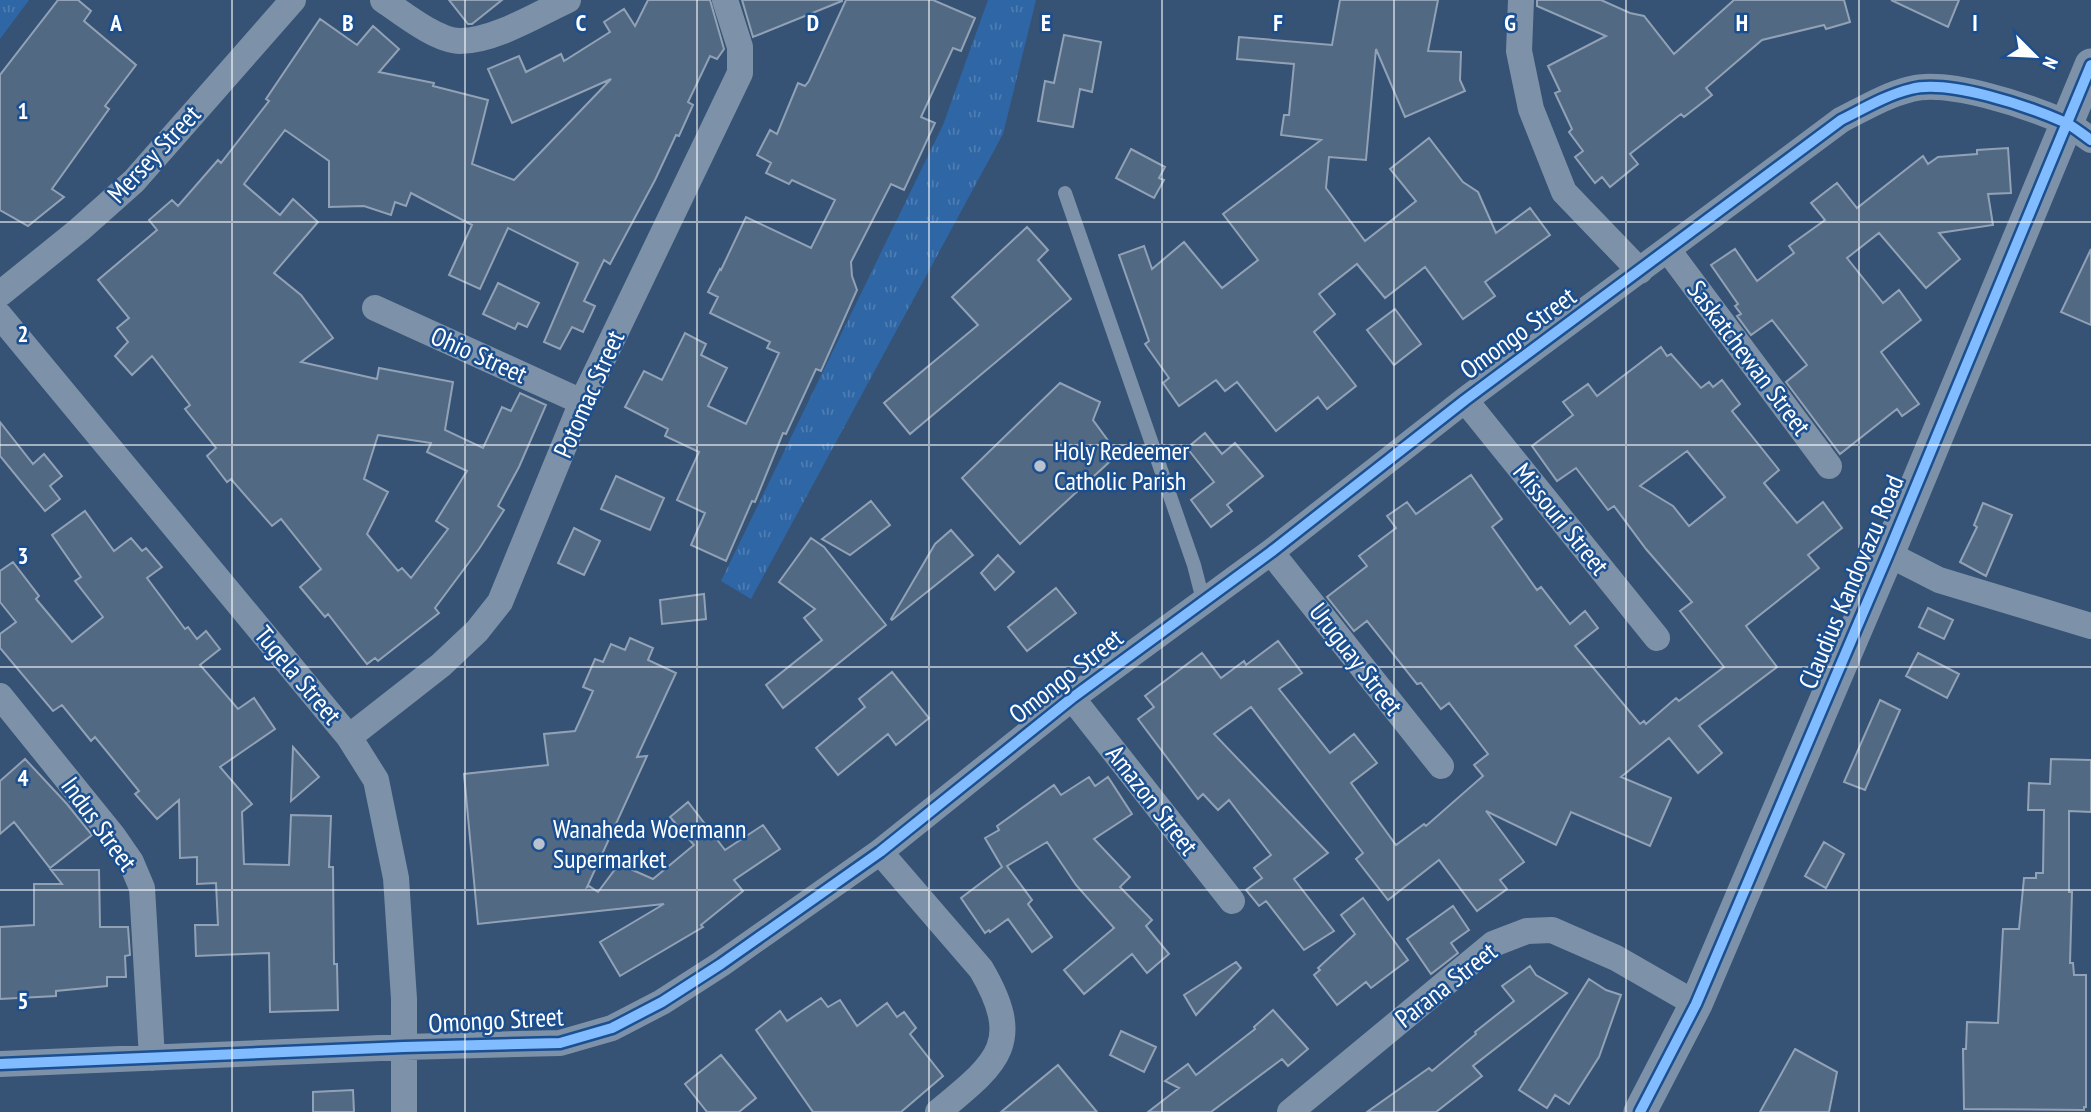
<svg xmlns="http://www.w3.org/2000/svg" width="2091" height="1112" font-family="'PT Sans Narrow',sans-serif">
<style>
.grass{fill:url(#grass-tufts)}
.building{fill:#526984;stroke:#92a2b6;stroke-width:2;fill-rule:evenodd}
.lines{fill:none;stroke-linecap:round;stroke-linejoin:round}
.service{stroke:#7d92a8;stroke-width:14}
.minor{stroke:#7d92a8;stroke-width:26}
.tertiary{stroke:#7d92a8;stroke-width:33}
.cycleway-casing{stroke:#1b4f8f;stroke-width:15}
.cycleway{stroke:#80bcff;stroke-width:10}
.grid{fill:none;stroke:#fff;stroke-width:2;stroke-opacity:0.55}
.poi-dot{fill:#b9c2ce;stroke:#1b4f8f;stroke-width:2.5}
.labels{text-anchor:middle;stroke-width:5;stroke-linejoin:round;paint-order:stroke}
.street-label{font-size:26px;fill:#fff;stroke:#1b4f8f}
.poi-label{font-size:26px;fill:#fff;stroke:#1b4f8f;text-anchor:start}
.grid-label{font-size:23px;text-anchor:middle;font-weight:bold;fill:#fff;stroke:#1b4f8f;stroke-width:5;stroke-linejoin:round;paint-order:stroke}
</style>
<defs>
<pattern id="grass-tufts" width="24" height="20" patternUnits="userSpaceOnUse" patternTransform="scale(1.75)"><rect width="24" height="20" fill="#2f66a5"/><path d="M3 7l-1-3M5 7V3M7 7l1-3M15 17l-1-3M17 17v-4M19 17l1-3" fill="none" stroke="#4e7db2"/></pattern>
</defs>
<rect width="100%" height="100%" fill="#365274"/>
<path class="grass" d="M0 0H29L0 39Z
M988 0H1036L1003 134 751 599 721 581 943 125Z"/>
<path class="building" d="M58 0H78L91 11 84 21 136 65 105 106 109 109 52 189 64 197 28 226 0 210V75Z
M449 0H502L472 24H468Z
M648 0H710L724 49 717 59 710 56 688 102 693 105 679 136 676 135 655 180 610 264 604 260 584 301 595 306 583 332 572 327 560 349 544 342 578 263 508 228 480 289 449 275 472 225 411 193 406 206 395 202 391 215 364 206 329 207V161L285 130 244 184 280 215 293 199 318 222 274 273 301 295 333 338 301 362 377 379 379 368 453 382 445 430 483 448 502 407 511 411 520 393 546 405 519 467 498 506 504 510 479 549 435 608 439 613 378 661 375 658 367 664 328 614 325 617 300 587 321 569 281 519 272 526 231 479 227 482 207 456 216 448 185 409 190 405 152 356 132 375 115 356 128 342 117 328 129 318 98 280 157 230 149 220 172 200 178 206 218 160 221 163 269 101 266 99 320 19 357 45 373 26 399 49 379 72 434 83 433 86 488 100 472 164 514 180 611 79 512 123 488 69 519 56 526 72 561 54 564 61 610 32 604 22 624 9 635 26ZM378 435 431 443 427 452 467 471 436 521 448 529 411 578 402 568 398 571 367 534 388 492 364 479Z
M742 0H842V1L753 37Z
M846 0H933L975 18 961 51 953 48 921 117 935 123 904 190 891 184 851 262 852 276 857 290 821 371 816 369 786 434 783 433 755 502 752 501 726 561 691 545 705 513 677 500 699 452 665 436 668 429 625 407 644 371 662 380 685 333 706 344 701 355 727 368 708 406 746 424 779 353 767 348 770 342 710 313 718 297 708 292 720 269 721 270 746 217 811 248 835 200 792 180 789 184 766 173 771 163 757 155 770 130 777 134 798 83 805 86 809 81Z
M1340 0H1438L1428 51 1461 52 1460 80 1465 91 1405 117 1376 49 1366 160 1329 157 1326 188 1365 241 1416 201 1390 169 1429 138 1463 182 1478 192 1496 233 1530 208 1550 235 1485 282 1495 296 1463 319 1425 267 1385 298 1357 264 1319 294 1335 314 1314 332 1356 386 1327 409 1318 397 1276 431 1237 382 1225 391 1216 380 1179 406 1163 383 1169 378 1145 344 1149 341 1119 255 1144 246 1152 269 1184 242 1222 288 1258 260 1223 214 1321 140 1281 135 1284 115H1289L1294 64 1237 59 1239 37 1332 45Z
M1537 0H1601L1630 13 1644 16 1674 54 1734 0H1844L1850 22 1826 29 1824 25 1762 40 1706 88 1712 95 1684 117 1681 114 1630 154 1638 164 1610 187 1602 177 1595 183 1575 157 1583 151 1569 132 1572 129 1555 93 1560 91 1548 66 1606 36 1537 6Z
M1891 0H1959L1948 27Z
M1064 35 1101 42 1092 92 1080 89 1073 127 1038 121 1045 81 1054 83Z
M2008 148 2011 193 1988 194 1993 225 1939 233 1960 259 1926 288 1879 233 1847 258 1883 303 1899 290 1921 320 1881 352 1919 404 1902 416 1897 409 1840 454 1786 382 1807 365 1772 320 1751 335 1737 316 1741 314 1735 306 1738 304 1711 265 1735 249 1757 281 1794 253 1789 246 1825 220 1811 203 1837 183 1857 208 1923 156 1928 164 1938 157 1977 154V150Z
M1131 149 1165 167 1159 178 1164 180 1154 198 1116 178Z
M1027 227 1048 250 1038 260 1071 299 910 434 884 403 978 325 952 297Z
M2091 249V325L2061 312Z
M498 283 539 303 527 327 518 323 515 329 483 314Z
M1395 309 1421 344 1394 365 1367 330Z
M1661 347 1667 356 1671 354 1701 388 1709 382 1713 387 1722 380 1740 404 1732 411 1779 470 1764 483 1797 523 1823 502 1842 528 1808 555 1819 568 1746 626 1777 667 1699 726 1722 753 1698 773 1669 738 1621 777 1671 798 1650 846 1571 812 1556 845 1486 811 1524 862 1500 880 1507 889 1477 911 1439 860 1388 900 1356 859 1363 853 1251 707 1214 734 1328 853 1294 879 1334 931 1304 950 1266 901 1259 906 1246 890 1262 878 1254 868 1271 855 1229 800 1218 810 1203 794 1198 799 1138 719 1154 707 1145 696 1202 653 1221 678 1244 661 1246 665 1278 641 1302 673 1279 689 1330 753 1354 734 1377 763 1351 783 1396 845 1424 824 1426 826 1483 776 1474 765 1488 754 1449 703 1441 709 1421 683 1417 684 1367 621 1354 631 1327 597 1367 566 1359 556 1396 528 1387 516 1407 502 1416 514 1471 475 1502 519 1492 527 1537 590 1541 587 1570 624 1585 611 1598 628 1575 646 1640 724 1644 721 1646 724 1676 698 1679 701 1724 667 1680 611 1692 602 1646 549 1614 506 1608 510 1576 468 1557 481 1532 446 1573 415 1563 402 1588 384 1597 396ZM1687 451 1725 497 1689 526 1673 506 1640 486Z
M1060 383 1100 402 1093 420 1118 454 1020 544 962 478Z
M0 422 33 464 44 454 62 476 50 486 60 499 45 511 0 456Z
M1205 433 1222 454 1235 443 1263 476 1227 505 1232 511 1211 527 1191 500 1214 482 1187 448Z
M616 476 664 498 650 530 601 509Z
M871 501 890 525 850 555 822 539Z
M1983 503 2012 515 1986 576 1960 562 1977 527 1974 525Z
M85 511 114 551 131 538 142 551 146 548 162 567 147 578 185 629 188 627 197 639 206 631 220 649 200 665 238 709 254 698 275 729 220 767 252 804 242 812 244 864 289 865 291 815 331 816 329 867H333L334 964H337L338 1010 270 1012 269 953 196 956 195 925H218L216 883 197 884V857L180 858 179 800 157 819 135 794 139 791 95 737 91 741 62 705 53 711 0 648V634L16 622 0 602V571L13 562 39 596 36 599 72 642 103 617 75 581 81 577 52 535Z
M574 528 600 541 584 575 558 563Z
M951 530 973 555 892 620 891 619 935 544Z
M811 538 824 547 886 625 783 708 766 685 822 640 804 618 815 609 779 582Z
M998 555 1014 572 995 590 981 573Z
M1056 588 1076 613 1027 651 1008 627Z
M704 594 706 619 662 624 660 600Z
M1928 608 1953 620 1944 639 1919 627Z
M630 638 653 648 648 660 676 673 637 757 647 756 587 887 589 886 598 892 619 864 653 879 694 845 670 817 688 802 725 850 763 825 780 849 734 880 743 891 701 925 703 927 620 976 600 942 664 904 478 924 464 774 548 765 544 734 575 731 593 691 583 687 595 659 603 662 611 644 625 650Z
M1918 653 1959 674 1947 698 1906 676Z
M892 672 929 718 896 745 888 734 838 775 816 748 865 707 859 699Z
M1880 700 1900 710 1865 790 1844 782Z
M293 747 319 777 291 801Z
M25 759 67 804 92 835 50 868 14 822 0 834V781Z
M2051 759 2091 760V812L2069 811V892H2072L2070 963H2073L2074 975H2086V1107H2084V1110L1964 1109 1963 1049H1966L1967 1022 1998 1023 2003 929H2019L2024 878H2036V873H2043L2044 810H2028L2029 783 2050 784Z
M1089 777 1095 786 1108 777 1132 814 1094 839 1130 877 1120 887 1152 920 1146 926 1169 954 1147 973 1132 954 1084 994 1064 970 1114 928 1076 885 1047 842 1007 866 1032 900 1028 904 1052 937 1032 952 1008 919 990 932 989 930 985 933 961 898 1002 867 985 838 999 830 997 826 1054 785 1061 795Z
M1824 842 1844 854 1826 888 1805 876Z
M51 870H99L100 927H128L130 955 125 956 126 977H107V986L56 991V996L0 999V927L34 925V884H62Z
M1363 898 1408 960 1371 988 1366 982 1337 1005 1314 975 1320 970 1318 968 1355 934 1341 915Z
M1453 906 1469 930 1451 943 1458 953 1431 974 1407 939Z
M1236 962 1241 968 1196 1015 1184 995Z
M1530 966 1536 975 1567 993 1473 1066 1482 1076 1436 1112H1367L1429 1068 1432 1071 1476 1034 1475 1032 1514 1001 1502 986Z
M1589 979 1606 990 1621 995 1599 1057 1569 1104 1555 1095 1547 1108 1519 1090Z
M821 998 828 1007 840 1000 857 1026 887 1003 897 1017 904 1012 916 1028 910 1034 943 1076 901 1112H813L756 1030 780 1011 787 1021Z
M1273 1010 1308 1049 1288 1066 1282 1059 1211 1112H1148L1179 1088 1165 1081 1188 1064 1196 1075 1255 1029 1254 1027Z
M1121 1031 1156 1047 1144 1072 1110 1055Z
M1795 1049 1837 1072 1829 1112H1760Z
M721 1055 756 1098 739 1112H707L685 1084Z
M1058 1065 1097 1112H1001Z
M353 1090 354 1112H313V1092Z"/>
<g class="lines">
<path class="service" d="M1065 193 1194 565 1203 600"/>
<path class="minor" d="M383 0C402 13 437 41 460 41 494 41 538 14 568 0
M1521 0 1519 51 1531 109 1564 192 1640 271
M1668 250 1829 466
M0 294 79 230 134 181 293 0
M375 308 582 402
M0 316 349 737 376 780 396 878 404 999V1112
M1465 400 1657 638
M1271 552 1441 766
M1888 554 1939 580 2091 626
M0 696 113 836 131 862 142 888 152 1058
M1072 698 1232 901
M349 737 441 665 477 631 500 602 582 402 740 73V47L725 0
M880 852 981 969C1025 1044 997 1063 938 1112
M0 1064 404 1047 560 1043 612 1028 662 1002 721 964 880 852 1072 698 1271 552 1465 400 1841 120C1863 109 1886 95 1911 89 1948 79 2028 106 2064 122 2073 126 2082 134 2091 140
M1290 1112 1493 944 1527 931 1552 930 1616 958 1696 1004"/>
<path class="tertiary" d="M1640 1112 1696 1004 1888 554 2091 65"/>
<g class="cycleway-casing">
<path id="cycleway" d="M0 1064 404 1047 560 1043 612 1028 662 1002 721 964 880 852 1072 698 1271 552 1465 400 1841 120C1863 109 1886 95 1911 89 1948 79 2028 106 2064 122 2073 126 2082 134 2091 140
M1640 1112 1696 1004 1888 554 2091 65"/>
</g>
<use href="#cycleway" class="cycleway"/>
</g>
<path class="grid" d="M232 0V1112M465 0V1112M697 0V1112M929 0V1112M1162 0V1112M1394 0V1112M1626 0V1112M1859 0V1112M0 222H2091M0 445H2091M0 667H2091M0 890H2091"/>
<g class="poi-dot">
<circle cx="1040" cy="466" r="7"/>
<circle cx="539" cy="844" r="7"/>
</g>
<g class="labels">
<g class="street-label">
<text transform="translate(154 154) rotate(-47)" y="9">Mersey Street</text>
<text transform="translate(1518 333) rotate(-36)" y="9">Omongo Street</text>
<text transform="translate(479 355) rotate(24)" y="9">Ohio Street</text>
<text transform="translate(1749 358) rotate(53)" y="9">Saskatchewan Street</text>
<text transform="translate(589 394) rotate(-66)" y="9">Potomac Street</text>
<text transform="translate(1561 519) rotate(51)" y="9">Missouri Street</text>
<text transform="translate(1851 582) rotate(-67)" y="9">Claudius Kandovazu Road</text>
<text transform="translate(1356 659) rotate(52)" y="9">Uruguay Street</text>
<text transform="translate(298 675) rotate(50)" y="9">Tugela Street</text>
<text transform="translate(1066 676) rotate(-38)" y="9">Omongo Street</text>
<text transform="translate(1152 800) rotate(52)" y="9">Amazon Street</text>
<text transform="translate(99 824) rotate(54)" y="9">Indus Street</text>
<text transform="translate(1446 985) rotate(-38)" y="9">Parana Street</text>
<text transform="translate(496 1020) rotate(-3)" y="9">Omongo Street</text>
</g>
<g class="poi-label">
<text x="1054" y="460">Holy Redeemer<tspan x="1054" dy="30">Catholic Parish</tspan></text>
<text x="553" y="838">Wanaheda Woermann<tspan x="553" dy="30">Supermarket</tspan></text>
</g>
</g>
<g class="grid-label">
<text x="116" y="31">A</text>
<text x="348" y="31">B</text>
<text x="581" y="31">C</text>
<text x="813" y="31">D</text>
<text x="1046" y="31">E</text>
<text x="1278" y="31">F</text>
<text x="1510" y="31">G</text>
<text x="1742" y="31">H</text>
<text x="1975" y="31">I</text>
<text x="23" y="119">1</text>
<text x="23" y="342">2</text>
<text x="23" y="564">3</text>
<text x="23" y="786">4</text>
<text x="23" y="1009">5</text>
</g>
<g transform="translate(2035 56) rotate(114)" stroke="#1b4f8f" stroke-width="5" paint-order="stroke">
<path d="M0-5L12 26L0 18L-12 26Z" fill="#ffffff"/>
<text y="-10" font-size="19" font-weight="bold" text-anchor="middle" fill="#ffffff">N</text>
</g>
</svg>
